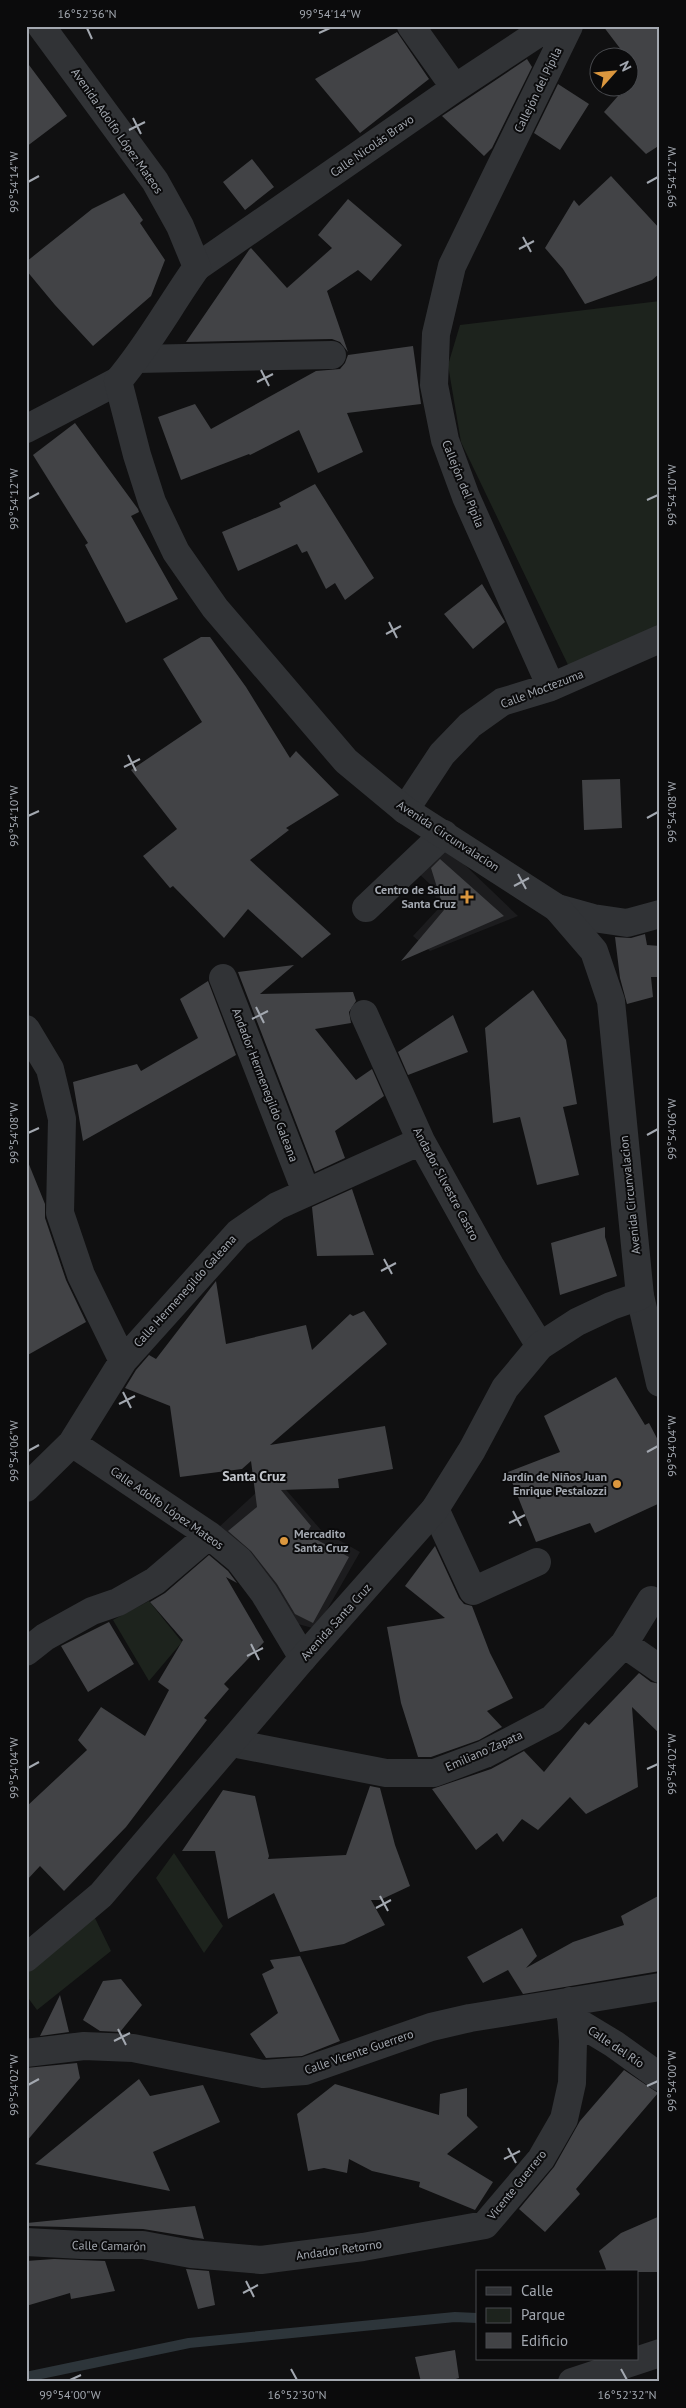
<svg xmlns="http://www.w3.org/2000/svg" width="686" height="2408" font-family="'PT Sans',sans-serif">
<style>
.built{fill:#1c1c1e}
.green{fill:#1d231d}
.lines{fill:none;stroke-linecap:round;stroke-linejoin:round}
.stream{stroke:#2d353a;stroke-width:10}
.building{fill:#424346}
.minor{stroke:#313336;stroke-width:28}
.tertiary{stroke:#313336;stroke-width:28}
.ticks{fill:none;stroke:#a3a8b0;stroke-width:2}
.poi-dot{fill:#db973e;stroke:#0b0b0c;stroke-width:2}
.labels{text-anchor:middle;stroke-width:4;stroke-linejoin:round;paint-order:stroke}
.street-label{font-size:12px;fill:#a3a8b0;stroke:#0b0b0c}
.poi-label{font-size:12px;font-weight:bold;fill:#a3a8b0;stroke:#0b0b0c;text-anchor:end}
.neighbourhood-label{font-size:14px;font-weight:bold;fill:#c3c7cd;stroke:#0b0b0c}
.neatline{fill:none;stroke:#a3a8b0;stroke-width:2}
.ticks-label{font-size:12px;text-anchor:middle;fill:#a3a8b0}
</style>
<rect width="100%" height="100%" fill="#101011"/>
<path class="built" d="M443 844 518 916 430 951 413 936 439 908 432 886 416 871Z
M274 1476 321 1530 360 1552 316 1629 287 1621 218 1528Z"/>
<path class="green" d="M660 301V630L570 669 461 442 448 365 460 325Z
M149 1601 182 1642 149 1681 113 1620Z
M174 1853 223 1926 204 1953 156 1878Z
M92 1912 111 1951 37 2010 26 1995V1965Z"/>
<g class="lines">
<path class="stream" d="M26 2377 189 2343 455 2317 477 2318"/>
</g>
<path class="building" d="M603 26H660V145L646 154 604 112 625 88H628V83L638 72Z
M397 32 429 79 360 133 315 79Z
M527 59 532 67 492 148 484 156 442 116Z
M26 61 67 116 26 147Z
M558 84 589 104 560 150 534 133Z
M252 159 274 187 245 210 223 182Z
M611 176 660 229V273L652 280 585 304 563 269 545 248 574 200 579 206Z
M124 193 143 220 140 223 165 260 151 296 93 346 55 305 26 270V262L92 209Z
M348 199 402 245 371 281 358 270 327 291 348 352 340 342 332 339 186 342 249 250 251 248 287 288 332 248 318 235Z
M413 346 421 404 347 413 363 452 318 473 299 430 250 455 249 454 181 480 158 417 195 404 211 429 316 371 340 369 345 363 348 355Z
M75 423 138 509 139 512 131 516 178 599 126 623 85 545 88 543 33 455Z
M315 484 374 578 345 600 335 583 326 589 307 551 302 553 297 544 238 571 222 532 281 507 279 503Z
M482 584 505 622 473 649 444 614Z
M201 637H210L246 687 290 758 296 751 339 795 286 828 289 830 250 860 331 934 302 958 248 909 224 938 173 886 170 888 143 856 177 829 131 770 202 722 163 659Z
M620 779 622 828 584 830 582 780Z
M440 859 504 916 401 961 444 910 431 868Z
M645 934 647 945 660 946V977H651L653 997 627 1004 620 978 615 937 631 938Z
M294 965 260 994 353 992 356 1001 349 1012 351 1023 315 1029 356 1080 372 1069 384 1096 335 1131 345 1158 315 1172 238 972Z
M208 981 236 1055 83 1141 73 1082 137 1064 141 1071 198 1038 180 999Z
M533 990 566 1040 577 1104 563 1107 579 1175 537 1185 520 1117 493 1123 485 1028Z
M453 1015 468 1052 408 1075 398 1052Z
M26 1162H28L45 1204V1218L66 1280 86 1322 26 1356Z
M352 1189 374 1255 317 1256 312 1207Z
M605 1227V1237L617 1276 560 1295 551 1243Z
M216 1281 226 1344 306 1325 312 1350 350 1314 353 1316 364 1311 387 1344 270 1445 385 1426 393 1469 338 1479 339 1488 281 1490 311 1526 306 1534 349 1557 313 1623 295 1614 277 1584 251 1551 228 1531 257 1507 251 1461 242 1469 180 1477 170 1406 125 1388 136 1370 149 1355 156 1359Z
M616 1377 645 1425 649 1423 660 1444V1503L595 1533 590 1523 536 1542 508 1472 560 1452 544 1416Z
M435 1546 459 1598 464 1604 472 1606 490 1653 513 1698 487 1711 502 1727 479 1740 431 1757H418L401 1703 387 1627 445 1618 405 1586Z
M209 1555 228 1571 237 1583 226 1577 264 1642 224 1684 229 1689 204 1718 207 1720 126 1827 64 1891 40 1866 26 1881V1807L87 1750 78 1740 101 1707 145 1736 169 1690 158 1682 183 1640 150 1602 165 1593Z
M109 1622 134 1664 88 1692 61 1646Z
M639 1673 651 1682 660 1684V1734L632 1707 638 1787 586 1814 570 1797 538 1830 522 1819 503 1842 497 1833 476 1850 432 1789 491 1769 524 1751 544 1772 585 1722 589 1725Z
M370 1786 380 1788 395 1845 410 1886 380 1900H371L385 1925 344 1944 300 1952 274 1893 228 1919 215 1851H182L223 1790 255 1796 269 1856 268 1859 346 1855Z
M660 1895V1971L523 1994 508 1970 483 1983 467 1957 522 1928 537 1956 526 1968 573 1942 624 1925 621 1916Z
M300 1956 340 2041 302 2056 266 2058 250 2034 278 2013 262 1974 274 1968 270 1960Z
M121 1979 142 2005 120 2032 100 2031 83 2020 103 1981Z
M60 1995 69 2032 40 2036Z
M77 2063 80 2078 26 2142V2068Z
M624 2070 658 2093 576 2189 580 2194 545 2232 519 2209 554 2167 580 2121Z
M139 2079 150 2096 203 2085 220 2122 153 2152 170 2191 35 2164Z
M335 2084 439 2115 440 2094 467 2088V2116L478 2127 447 2154 493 2182 475 2210 419 2187 420 2182 372 2171 349 2159 347 2173 324 2168 308 2171 297 2114Z
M195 2206 204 2239 143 2229 27 2226V2223Z
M660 2216V2272H607L599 2251 621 2233Z
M54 2259 105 2261 115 2291 71 2299 70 2293 26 2306V2261Z
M186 2269 209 2271 215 2305 198 2309Z
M455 2350 459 2378 446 2382H421L415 2357Z"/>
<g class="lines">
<path class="minor" d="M411 26 455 88
M197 267 455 88 549 26
M137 359 332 355
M26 429 118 381
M551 687 466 497 445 440 434 385 436 334 452 266 569 26
M405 810 442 754 470 725 502 702 551 687 660 639
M366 908 444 834
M557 908 593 918 627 923 660 914
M223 978 306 1192
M364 1014 421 1141 490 1265 540 1346
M26 1029 50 1069 62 1119 60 1213 81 1275 123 1361
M640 1296 660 1383
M72 1443 209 1535 239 1560 264 1593 303 1658
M26 1488 72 1443 123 1361 238 1233 277 1206 421 1141
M435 1509 473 1591 537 1562
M624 1644 660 1669
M26 1652 45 1637 92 1611 118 1602 155 1581 209 1535
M232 1743 386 1773H434L485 1754 552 1719 624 1644 651 1600
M571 2018 614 2044 660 2077
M26 2053 84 2046 133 2048 263 2074 305 2071 431 2027 470 2018 660 1987
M26 2242 82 2245H143L191 2254 261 2260 363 2247 485 2225 541 2159 564 2119 572 2083 573 2041 570 2001"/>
<path class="tertiary" d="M26 1958 101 1895 303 1658 435 1509 472 1450 505 1388 540 1346 577 1322 611 1306 640 1296 611 1001 594 951 557 908 405 810 346 761 215 608 176 552 152 502 137 455 118 381C148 346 170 305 197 267L180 226 155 181 41 26
M572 2382 660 2353"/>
</g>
<path class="ticks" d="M87 28 92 39M319 33 330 28M133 118 141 134M129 130 145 122M28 182 39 176M647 183 658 177M523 237 531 252M519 249 534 241M261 370 269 386M257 382 273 374M28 499 39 493M647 500 658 495M389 622 397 638M386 634 401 626M128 755 136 771M124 767 140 759M28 816 39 811M647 818 658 812M518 874 526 889M514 886 529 878M256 1007 264 1023M252 1019 268 1011M28 1133 39 1128M647 1135 658 1129M384 1259 392 1274M381 1271 396 1263M123 1392 131 1408M119 1404 135 1396M28 1451 39 1445M647 1452 658 1446M513 1511 521 1526M509 1523 525 1515M251 1644 259 1660M247 1656 263 1648M28 1768 39 1762M647 1769 658 1764M380 1896 388 1911M376 1908 391 1900M118 2029 126 2045M114 2041 130 2033M28 2085 39 2079M647 2086 658 2081M508 2148 516 2163M504 2159 520 2151M246 2281 254 2297M243 2293 258 2285M291 2369 297 2380M621 2369 627 2380M70 2380 81 2375"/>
<g class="poi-dot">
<path d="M464.5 889.5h5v5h5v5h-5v5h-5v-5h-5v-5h5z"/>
<circle cx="617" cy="1484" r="5"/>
<circle cx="284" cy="1541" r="5"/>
</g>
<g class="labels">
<g class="street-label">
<text transform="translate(538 90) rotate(-64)" y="4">Callejón del Pípila</text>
<text transform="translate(117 131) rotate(55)" y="4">Avenida Adolfo López Mateos</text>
<text transform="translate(372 146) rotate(-35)" y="4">Calle Nicolás Bravo</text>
<text transform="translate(463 484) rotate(68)" y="4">Callejón del Pípila</text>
<text transform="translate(542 689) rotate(-21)" y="4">Calle Moctezuma</text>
<text transform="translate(448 836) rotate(33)" y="4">Avenida Circunvalacion</text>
<text transform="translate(265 1085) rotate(69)" y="4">Andador Hermenegildo Galeana</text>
<text transform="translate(446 1184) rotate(62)" y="4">Andador Silvestre Castro</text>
<text transform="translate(630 1195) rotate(-96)" y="4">Avenida Circunvalacion</text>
<text transform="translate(185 1291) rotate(-48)" y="4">Calle Hermenegildo Galeana</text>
<text transform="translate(167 1508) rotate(35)" y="4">Calle Adolfo López Mateos</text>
<text transform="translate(336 1622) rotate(-48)" y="4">Avenida Santa Cruz</text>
<text transform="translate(484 1751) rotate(-24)" y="4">Emiliano Zapata</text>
<text transform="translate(616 2047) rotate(34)" y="4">Calle del Río</text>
<text transform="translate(359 2052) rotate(-19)" y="4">Calle Vicente Guerrero</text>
<text transform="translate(517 2185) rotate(-51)" y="4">Vicente Guerrero</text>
<text transform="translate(109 2246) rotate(1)" y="4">Calle Camarón</text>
<text transform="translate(339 2250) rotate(-8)" y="4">Andador Retorno</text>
</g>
<g class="poi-label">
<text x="456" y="894">Centro de Salud<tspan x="456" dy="14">Santa Cruz</tspan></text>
<text x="607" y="1481">Jardín de Niños Juan<tspan x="607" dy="14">Enrique Pestalozzi</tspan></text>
<text x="294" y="1538" text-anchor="start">Mercadito<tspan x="294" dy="14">Santa Cruz</tspan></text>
</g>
<g class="neighbourhood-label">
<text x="254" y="1481">Santa Cruz</text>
</g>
</g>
<rect width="686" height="2408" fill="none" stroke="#0b0b0c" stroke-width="55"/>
<rect x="476" y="2270" width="162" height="90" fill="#0b0b0c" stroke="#484a4e"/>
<rect x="486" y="2287" width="25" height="8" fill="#313336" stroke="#484a4e"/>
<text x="521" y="2296" font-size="15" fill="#a3a8b0">Calle</text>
<rect x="486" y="2308" width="25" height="15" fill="#1d231d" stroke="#484a4e"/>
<text x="521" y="2320" font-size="15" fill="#a3a8b0">Parque</text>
<rect x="486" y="2333" width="25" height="15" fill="#424346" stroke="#484a4e"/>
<text x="521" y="2346" font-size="15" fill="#a3a8b0">Edificio</text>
<g transform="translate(614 72) rotate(63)"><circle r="24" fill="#0b0b0c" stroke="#484a4e"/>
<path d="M0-4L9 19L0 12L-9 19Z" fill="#db973e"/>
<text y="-8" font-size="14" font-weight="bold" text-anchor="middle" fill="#a3a8b0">N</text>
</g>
<rect x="28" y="28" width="630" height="2352" class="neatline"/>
<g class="ticks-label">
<text x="87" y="18">16°52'36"N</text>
<text x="330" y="18">99°54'14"W</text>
<text transform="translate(672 177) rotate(-90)" y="4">99°54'12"W</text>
<text transform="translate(14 182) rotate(-90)" y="4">99°54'14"W</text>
<text transform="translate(672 495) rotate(-90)" y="4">99°54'10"W</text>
<text transform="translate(14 499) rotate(-90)" y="4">99°54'12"W</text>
<text transform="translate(672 812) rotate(-90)" y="4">99°54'08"W</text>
<text transform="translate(14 816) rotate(-90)" y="4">99°54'10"W</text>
<text transform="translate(672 1129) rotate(-90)" y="4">99°54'06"W</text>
<text transform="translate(14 1133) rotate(-90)" y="4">99°54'08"W</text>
<text transform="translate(672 1446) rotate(-90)" y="4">99°54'04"W</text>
<text transform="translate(14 1451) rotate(-90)" y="4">99°54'06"W</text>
<text transform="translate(672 1764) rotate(-90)" y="4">99°54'02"W</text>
<text transform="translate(14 1768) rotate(-90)" y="4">99°54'04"W</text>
<text transform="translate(672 2081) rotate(-90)" y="4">99°54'00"W</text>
<text transform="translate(14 2085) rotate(-90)" y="4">99°54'02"W</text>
<text x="70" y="2399">99°54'00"W</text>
<text x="297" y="2399">16°52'30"N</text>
<text x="627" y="2399">16°52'32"N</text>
</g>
</svg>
